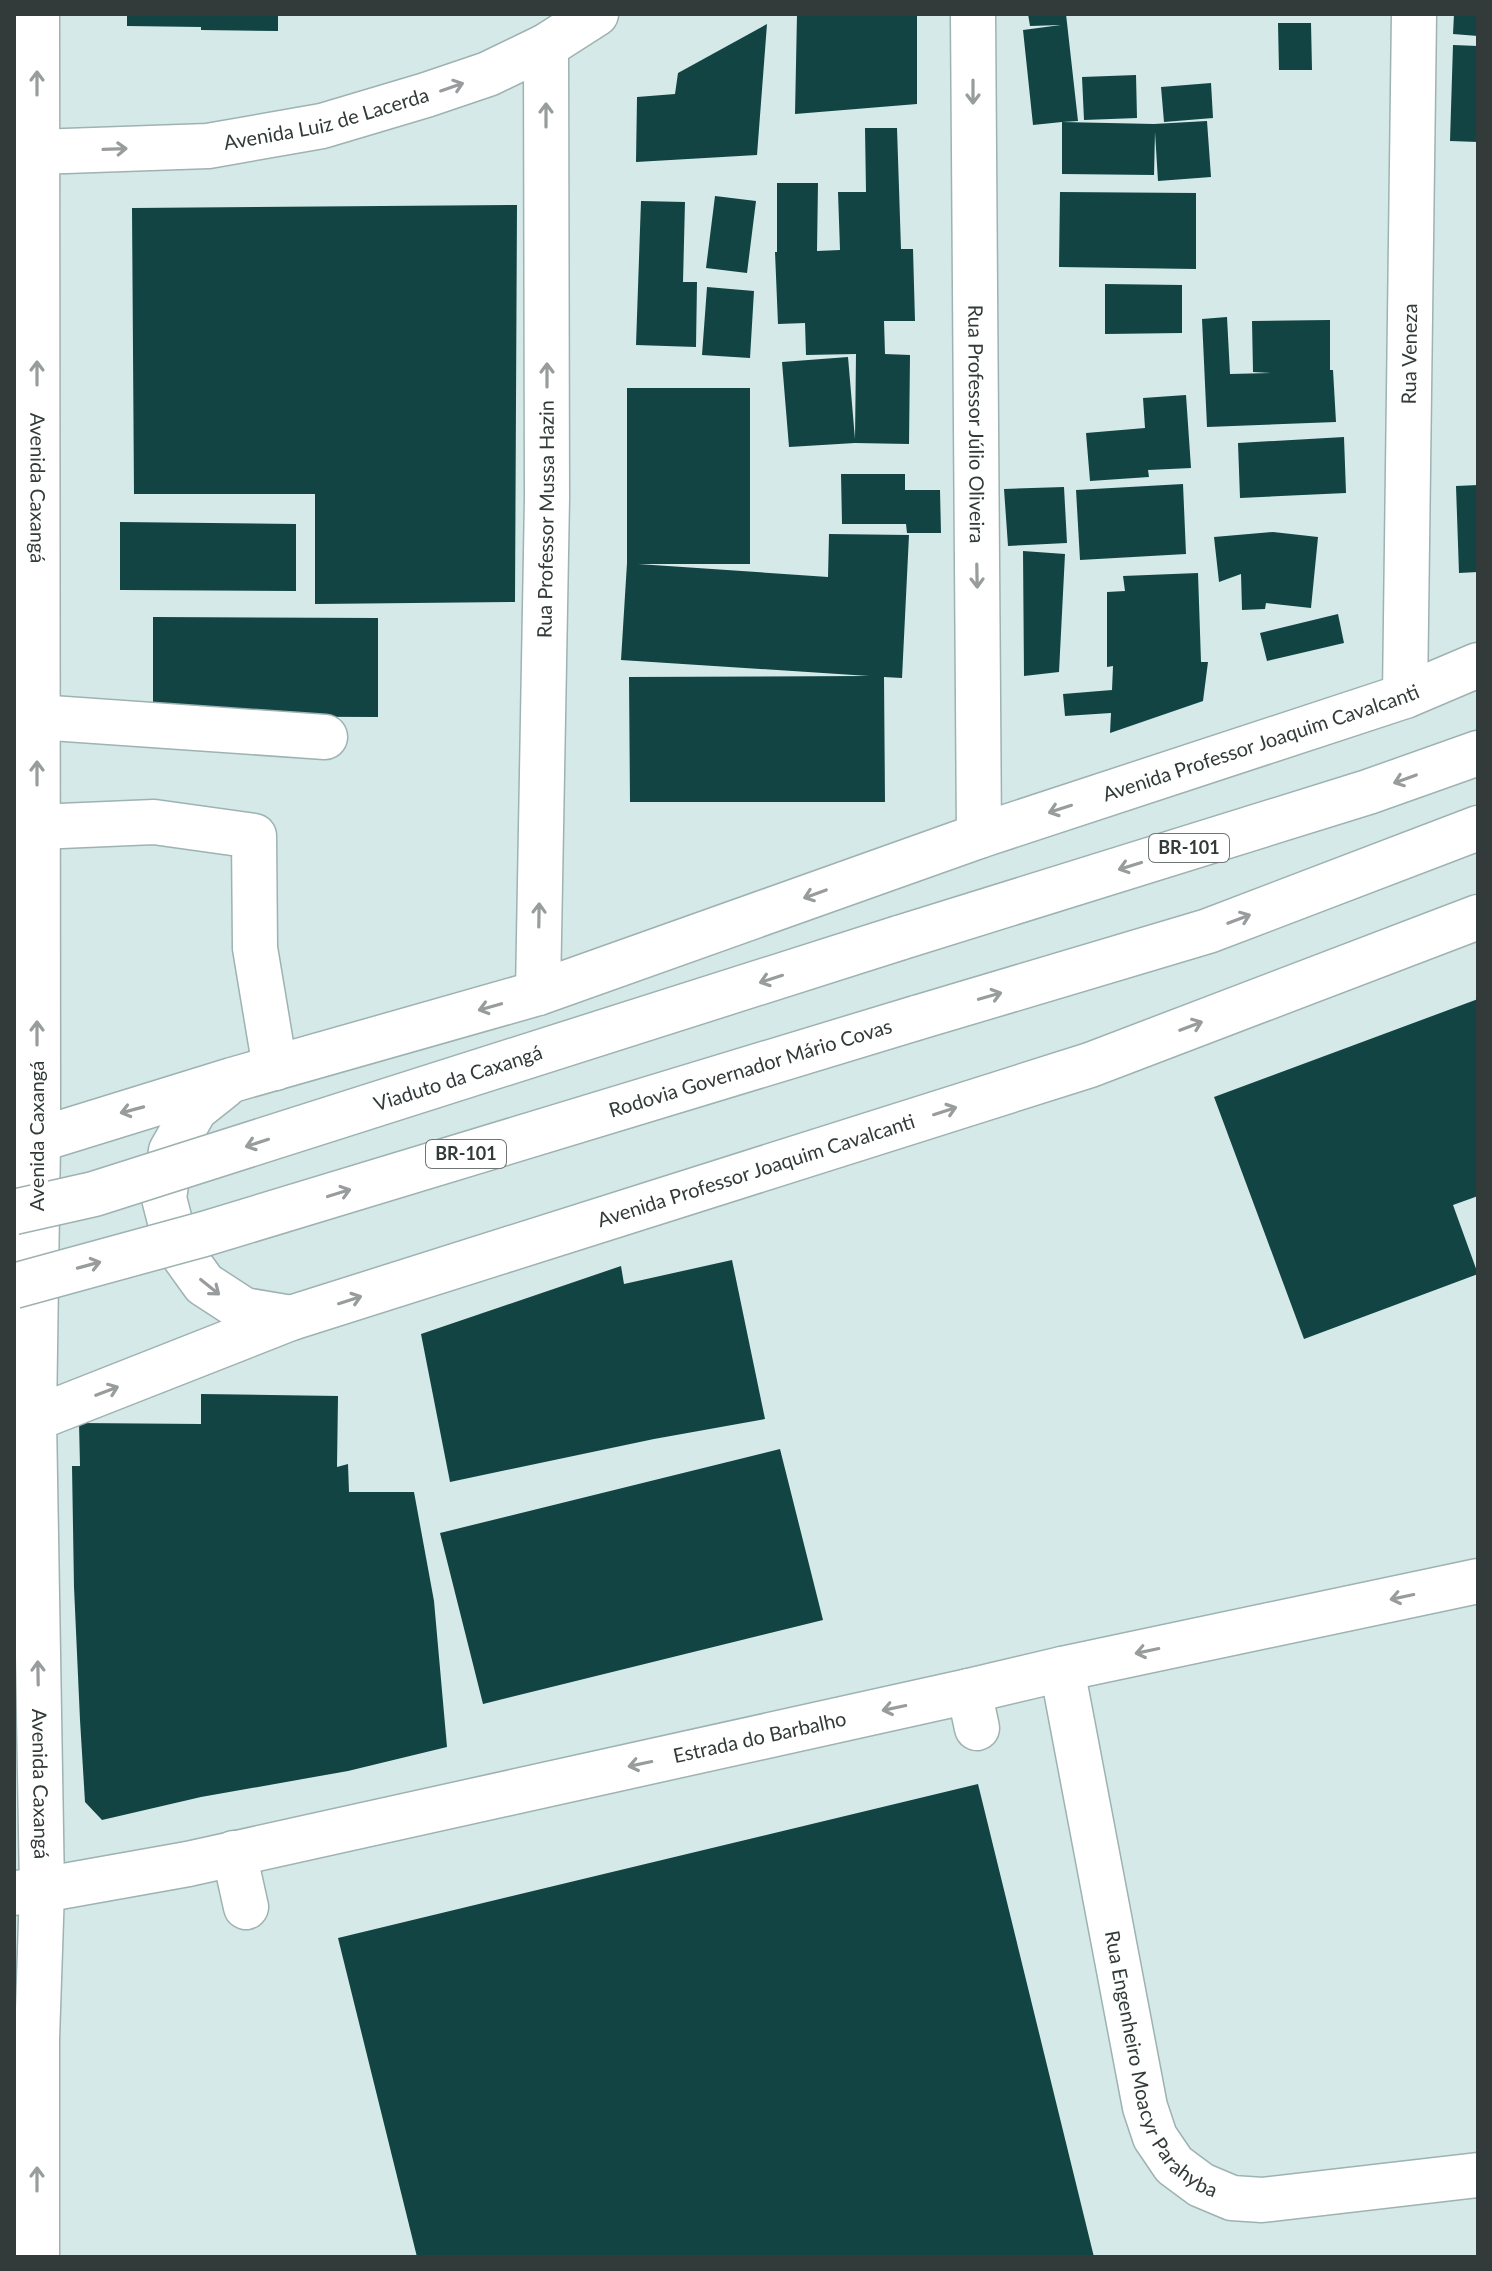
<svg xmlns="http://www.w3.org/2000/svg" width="1492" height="2271" font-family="Lato,sans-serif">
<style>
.building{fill:#124444}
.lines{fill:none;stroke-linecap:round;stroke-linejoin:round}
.minor-casing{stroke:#9eb2b1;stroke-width:47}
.major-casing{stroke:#9eb2b1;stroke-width:47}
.highway-casing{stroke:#9eb2b1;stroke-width:47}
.minor{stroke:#fff;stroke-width:44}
.major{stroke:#fff;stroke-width:44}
.highway{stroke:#fff;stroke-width:44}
.highway-bridge-casing{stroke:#9eb2b1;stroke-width:47;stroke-linecap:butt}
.highway-bridge{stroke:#fff;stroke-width:44}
.oneway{stroke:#989c9c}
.labels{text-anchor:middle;stroke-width:8;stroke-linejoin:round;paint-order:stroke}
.shield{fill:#fff;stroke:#707575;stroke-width:2}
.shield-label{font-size:18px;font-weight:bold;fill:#323a3a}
.street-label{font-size:20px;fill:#323a3a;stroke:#fff}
</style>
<rect width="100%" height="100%" fill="#d5e9e9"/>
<path class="building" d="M127 14H278V31L201 30V27L127 26Z
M797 14H917V104L795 114Z
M1028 14H1066L1078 121 1062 122 1154 124 1207 121 1211 177 1158 181 1155 132 1154 175 1062 174V122L1033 125 1023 30 1061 25 1030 26Z
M1454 14H1478V36L1453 34Z
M1278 23H1311L1312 70H1279Z
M767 24 757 155 636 162 637 97 675 94 678 73Z
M1453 45 1478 46V142L1450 141Z
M1136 75 1137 118 1084 120 1082 77Z
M1211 83 1213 118 1164 122 1161 87Z
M865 128H897L901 249H913L915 321H884L885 354 910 355 909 444 855 443 789 447 782 362 848 357 855 439 856 354 806 355 805 323 778 324 775 252H777V183H818L817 251 840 250 838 192H866Z
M1060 192 1196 193V269L1059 267Z
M715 196 756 201 747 273 706 268Z
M641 201 685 202 683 282H697L696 347 636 345Z
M517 205 515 602 315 604V494H134L132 208Z
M1105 284 1182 285V333L1105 334Z
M707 287 754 291 750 358 702 355Z
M1227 317 1230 374 1271 373 1253 372 1252 321 1330 320V370H1333L1336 422 1207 427 1202 319Z
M627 388H750V564H638L828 577 829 534 909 535 902 678 884 677 885 802H630L629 677 869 676 621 660 627 563Z
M1186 395 1191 468 1148 470 1149 477 1090 481 1086 433 1145 428 1143 398Z
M1344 437 1346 493 1240 498 1238 443Z
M841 474H905V490H940L941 533H907L906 524H842Z
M1183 484 1186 554 1080 560 1076 490Z
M1478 485V572L1459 573 1456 486Z
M1064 487 1067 543 1008 546 1004 489Z
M120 522 296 524V591L120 590Z
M1273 532 1318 537 1311 608 1266 603 1265 609 1242 610 1241 574 1219 582 1214 537Z
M1023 551 1065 554 1059 672 1024 676Z
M1198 573 1201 662H1208L1203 701 1110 733 1111 713 1065 716 1063 694 1112 690 1113 666 1107 667V592L1125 591 1123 576Z
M1338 614 1344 643 1267 661 1260 633Z
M153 617 378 618V717L153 716Z
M1478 999V1196L1453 1205 1478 1274 1304 1339 1214 1097Z
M732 1260 765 1419 654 1439 450 1482 421 1334 621 1266 624 1284Z
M201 1394 338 1396 337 1467 348 1464 349 1492H414L434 1601 447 1747 348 1771 201 1797 102 1820 85 1802 80 1720 74 1587 72 1466H80L79 1423 201 1424Z
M780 1449 823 1620 483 1704 440 1533Z
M978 1784 1094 2257H417L338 1938Z"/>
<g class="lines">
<g class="minor-casing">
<g id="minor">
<path id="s1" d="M973 14 979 836"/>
<path id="s2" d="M14 179 37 152 208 146 322 126 426 95 488 74 546 46 596 14"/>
<path id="s3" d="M1405 696 1414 14"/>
<path d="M37 717 325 737"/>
<path d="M37 827 154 822 254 836 255 948 275 1068"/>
<path id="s4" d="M538 993 547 498 546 46"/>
<path id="s5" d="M1062 1669 1145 2107 1155 2137 1174 2165 1201 2185 1232 2198 1262 2200 1478 2175"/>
<path d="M969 1691 977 1728"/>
<path d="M234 1853 246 1907"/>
</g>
</g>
<g class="major-casing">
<g id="major">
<path id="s6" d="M37 14 38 1140 34 1419 42 1890 37 2039V2257"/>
<path d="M224 1086 195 1109 171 1151 164 1198 176 1245 204 1284 244 1310 291 1318"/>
<path id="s7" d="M38 1140 232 1080 538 993 979 836 1405 696 1478 665"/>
<path id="s8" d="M34 1419 291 1318 1090 1065 1478 917"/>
<path id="s9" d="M14 1893 42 1890 188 1864 969 1691 1062 1669 1478 1581"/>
</g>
</g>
<g class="highway-casing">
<path id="highway" d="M899 938 1368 792 1478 753
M916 1018 1208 931 1478 828"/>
</g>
<use href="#minor" class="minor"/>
<use href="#major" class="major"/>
<use href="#highway" class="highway"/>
<g class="highway-bridge-casing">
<g id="highway-bridge">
<path id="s10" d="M14 1212 94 1194 899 938"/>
<path id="s11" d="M14 1286 204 1234 916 1018"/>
</g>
</g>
<use href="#highway-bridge" class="highway-bridge"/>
</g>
<defs><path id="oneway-shaft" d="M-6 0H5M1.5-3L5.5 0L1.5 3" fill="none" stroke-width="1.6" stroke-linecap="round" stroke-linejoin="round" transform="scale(2)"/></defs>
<g class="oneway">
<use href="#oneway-shaft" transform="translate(37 83) rotate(-90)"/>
<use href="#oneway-shaft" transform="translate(452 87) rotate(-19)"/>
<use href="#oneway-shaft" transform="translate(973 92) rotate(90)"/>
<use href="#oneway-shaft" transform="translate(546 115) rotate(-90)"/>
<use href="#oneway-shaft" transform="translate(115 149) rotate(-2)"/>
<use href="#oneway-shaft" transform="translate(37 373) rotate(-90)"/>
<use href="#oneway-shaft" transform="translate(547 375) rotate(-90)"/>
<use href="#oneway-shaft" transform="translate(977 576) rotate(89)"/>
<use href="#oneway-shaft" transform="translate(37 773) rotate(-90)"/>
<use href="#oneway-shaft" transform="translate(1405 779) rotate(160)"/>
<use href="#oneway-shaft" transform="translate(1060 809) rotate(162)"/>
<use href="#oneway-shaft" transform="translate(1130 866) rotate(163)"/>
<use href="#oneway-shaft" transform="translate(815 894) rotate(160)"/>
<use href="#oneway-shaft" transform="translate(539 915) rotate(-89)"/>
<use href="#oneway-shaft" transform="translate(1239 919) rotate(-21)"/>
<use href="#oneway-shaft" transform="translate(771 979) rotate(162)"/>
<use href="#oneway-shaft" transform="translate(990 996) rotate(-16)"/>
<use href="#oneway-shaft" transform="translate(490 1007) rotate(164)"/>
<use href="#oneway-shaft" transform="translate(1191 1026) rotate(-21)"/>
<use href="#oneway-shaft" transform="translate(37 1033) rotate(-90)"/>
<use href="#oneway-shaft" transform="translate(132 1110) rotate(165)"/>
<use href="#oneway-shaft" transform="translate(945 1111) rotate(-18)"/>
<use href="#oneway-shaft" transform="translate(257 1143) rotate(162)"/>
<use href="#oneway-shaft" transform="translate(339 1193) rotate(-17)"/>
<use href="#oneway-shaft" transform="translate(89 1265) rotate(-15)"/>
<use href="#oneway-shaft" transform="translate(210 1287) rotate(39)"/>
<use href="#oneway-shaft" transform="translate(350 1300) rotate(-18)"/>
<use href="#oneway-shaft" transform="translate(107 1391) rotate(-21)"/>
<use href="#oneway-shaft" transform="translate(1402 1597) rotate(168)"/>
<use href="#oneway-shaft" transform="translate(1147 1651) rotate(168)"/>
<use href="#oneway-shaft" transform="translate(38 1673) rotate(-91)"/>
<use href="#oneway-shaft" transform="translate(894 1708) rotate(168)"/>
<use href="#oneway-shaft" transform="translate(640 1764) rotate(168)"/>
<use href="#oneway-shaft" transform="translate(37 2179) rotate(-90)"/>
</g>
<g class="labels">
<g class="shield">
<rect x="1149" y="834" width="80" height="28" rx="6"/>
<rect x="426" y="1140" width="80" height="28" rx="6"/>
</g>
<g class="shield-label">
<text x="1189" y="854">BR-101</text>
<text x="466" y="1160">BR-101</text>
</g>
<g class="street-label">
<text dy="7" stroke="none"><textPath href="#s2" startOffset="328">Avenida Luiz de Lacerda</textPath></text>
<text dy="7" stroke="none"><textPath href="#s3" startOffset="342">Rua Veneza</textPath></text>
<text dy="7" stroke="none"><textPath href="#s1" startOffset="410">Rua Professor Júlio Oliveira</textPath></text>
<text dy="7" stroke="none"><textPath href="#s6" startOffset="474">Avenida Caxangá</textPath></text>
<text dy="7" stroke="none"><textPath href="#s4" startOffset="474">Rua Professor Mussa Hazin</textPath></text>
<text dy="7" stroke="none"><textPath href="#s7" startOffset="1286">Avenida Professor Joaquim Cavalcanti</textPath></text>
<text dy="7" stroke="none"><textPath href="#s11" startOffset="768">Rodovia Governador Mário Covas</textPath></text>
<text dy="7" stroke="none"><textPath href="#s10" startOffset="464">Viaduto da Caxangá</textPath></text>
<text transform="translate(37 1136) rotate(-90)" y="7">Avenida Caxangá</text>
<text dy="7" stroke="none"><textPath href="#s8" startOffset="764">Avenida Professor Joaquim Cavalcanti</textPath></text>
<text dy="7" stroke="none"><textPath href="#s9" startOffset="762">Estrada do Barbalho</textPath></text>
<text dy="7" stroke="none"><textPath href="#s6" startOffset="1770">Avenida Caxangá</textPath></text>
<text dy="7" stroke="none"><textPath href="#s5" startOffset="414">Rua Engenheiro Moacyr Parahyba</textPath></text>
</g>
</g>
<rect width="1492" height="2271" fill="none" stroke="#323a3a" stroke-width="32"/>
</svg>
